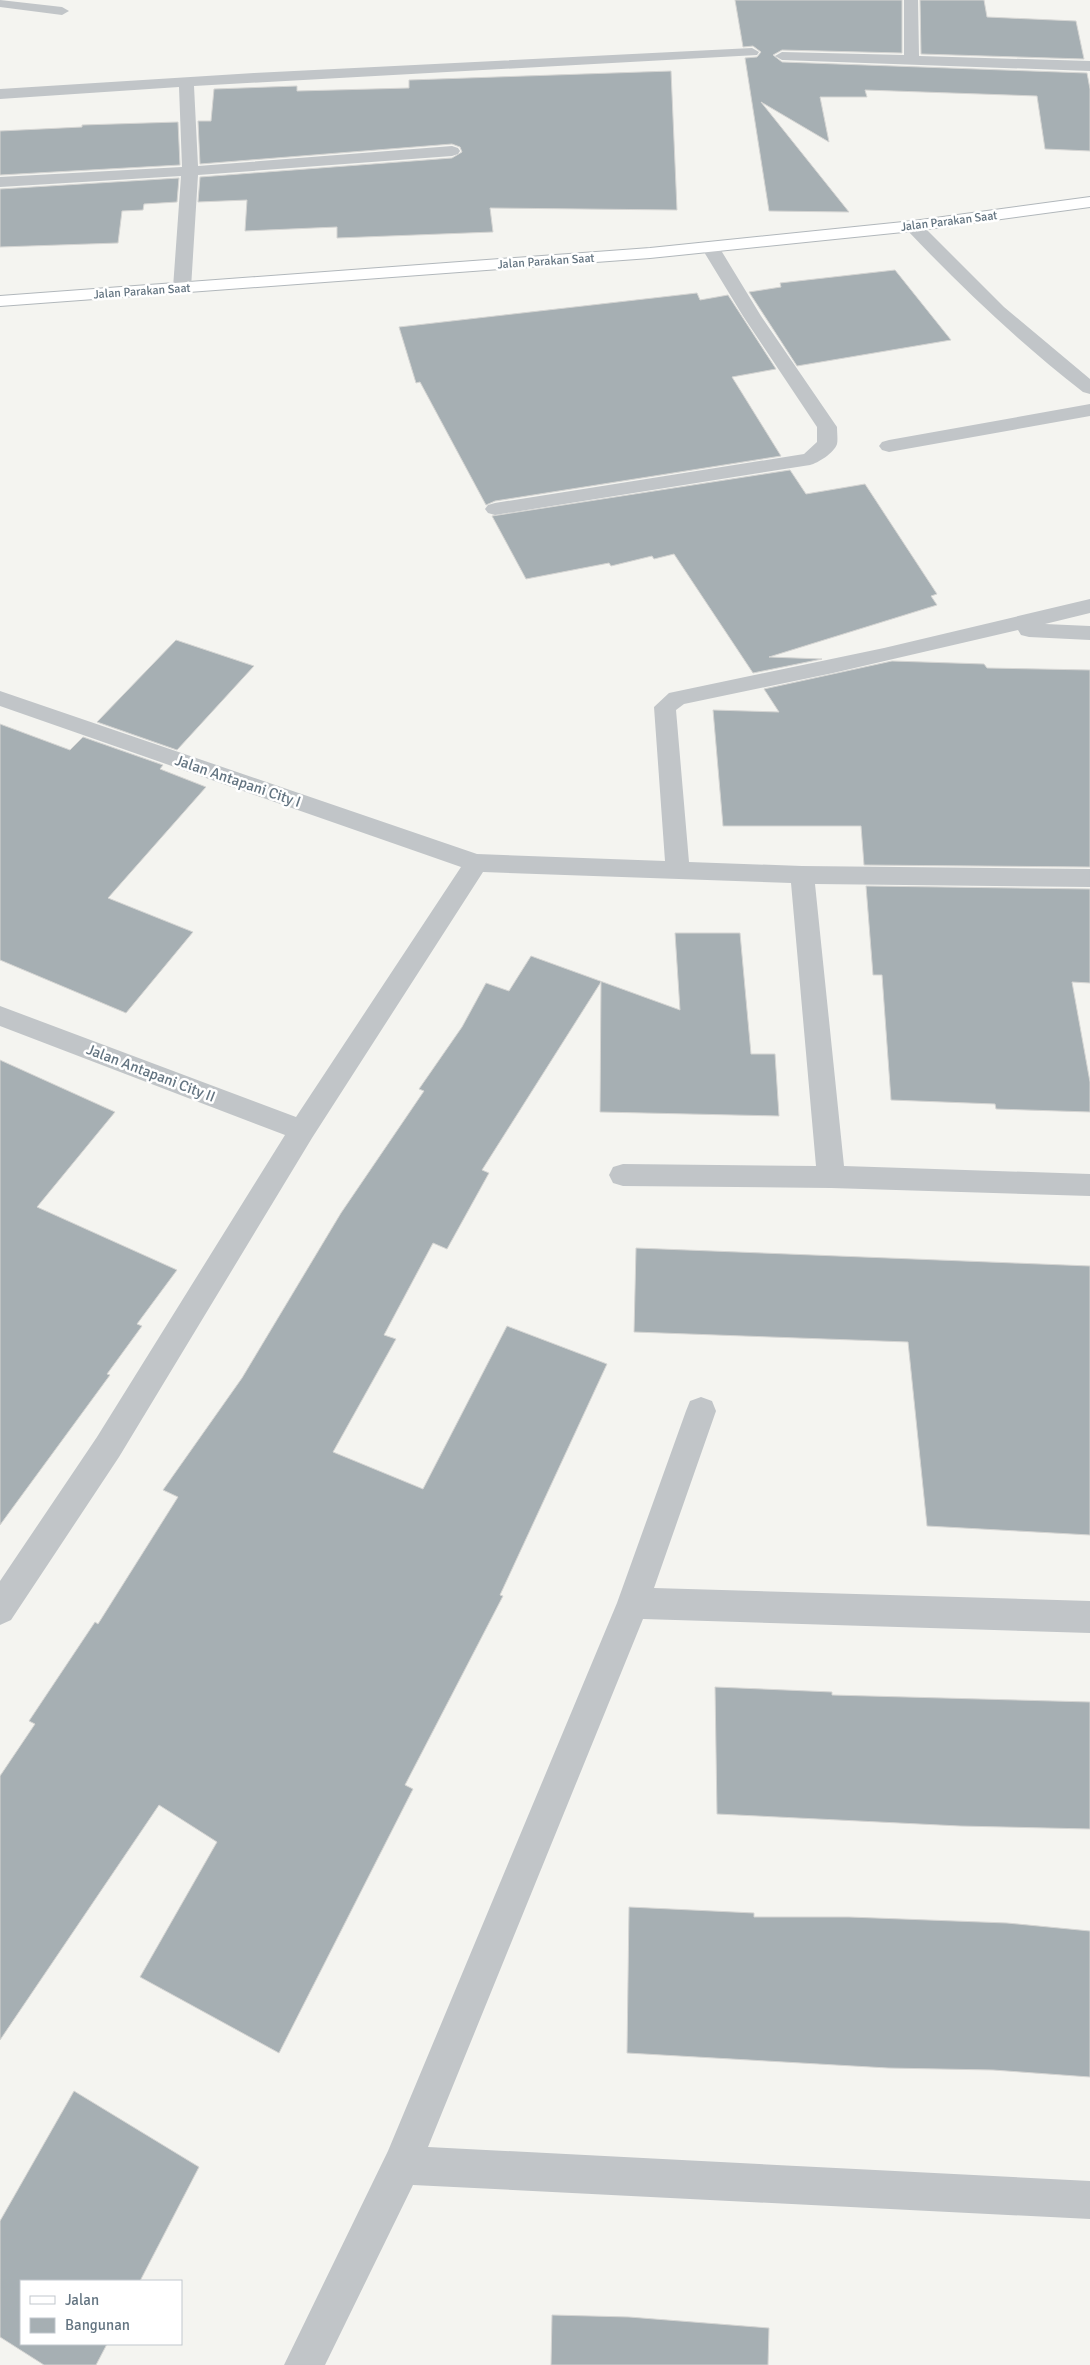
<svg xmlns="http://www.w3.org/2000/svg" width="1090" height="2365" font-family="Signika,sans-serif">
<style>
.building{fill:#a6afb3;stroke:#d5d5d3}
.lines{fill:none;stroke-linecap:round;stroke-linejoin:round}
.secondary-casing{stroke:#b1b7bb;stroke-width:2}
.lane{fill:#c1c5c8;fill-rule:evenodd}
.street{fill:#c1c5c8;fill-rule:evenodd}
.secondary{fill:#fff;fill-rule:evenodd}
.labels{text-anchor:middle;stroke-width:5;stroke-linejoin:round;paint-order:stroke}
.far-street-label{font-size:12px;fill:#637481;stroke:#fff}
.street-label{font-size:15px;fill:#637481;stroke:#fff}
</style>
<rect width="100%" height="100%" fill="#f4f4f0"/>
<path class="building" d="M735 0H902V53L782 50 773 55 782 62 1087 73 1090 89V151L1045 149 1037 96 865 90 867 97H820L829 142 761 102 849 212 769 211 745 58 757 57 761 52 753 46 743 47Z
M920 0H984L987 17 1076 21 1084 59 921 54Z
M671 71 677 210 490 208 493 232 337 238V227L245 231 247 200 198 202 200 177 452 158 462 152 460 147 452 144 200 164 198 121H211L214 89 297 86V91L409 88V80Z
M178 122 180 165 0 175V131L82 127V125Z
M179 178 177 202 144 204 143 210 122 211 118 243 0 247V189Z
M895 270 951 340 797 366 749 292 781 287 780 283Z
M697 293 700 300 728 295 776 369 732 377 781 456 495 501 486 505 420 382 416 383 399 327Z
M790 470 806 494 865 484 937 594 931 596 937 605 769 657 822 659 753 673 674 554 654 559 652 556 611 566 609 563 526 579 492 516Z
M176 640 254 666 177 750 97 722Z
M892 661 984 664 987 668 1090 670V867L864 865 861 826H723L713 710 779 712 764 689Z
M0 724 70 750 83 737 163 765 160 769 206 787 108 898 193 932 126 1013 0 960Z
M866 886 1090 889V983L1072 982 1090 1082V1112L996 1109 995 1104 891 1100 882 975H873Z
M675 933H740L751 1054H775L779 1116 600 1112 601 982 482 1170 489 1173 447 1249 433 1243 384 1335 396 1339 333 1452 423 1489 507 1326 607 1364 500 1595 503 1596 405 1785 413 1789 279 2053 140 1977 217 1842 159 1805 0 2040V1776L35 1724 29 1721 95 1622 98 1624 178 1497 163 1490 242 1378 341 1213 424 1091 419 1089 462 1027 486 983 509 991 531 956 680 1010Z
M0 1060 115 1112 37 1207 177 1270 137 1324 142 1326 107 1374 110 1375 0 1525Z
M636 1248 1090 1266V1535L927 1526 908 1342 634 1332Z
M715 1687 832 1692V1695L1090 1702V1829L960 1826 717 1814Z
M629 1907 754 1913V1917H849L1007 1923 1090 1931V2077L993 2070 888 2068 627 2053Z
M74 2091 199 2167 140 2281H21V2344H107L96 2365H44L0 2337V2221Z
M552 2315 629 2317 769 2328 768 2365H551Z"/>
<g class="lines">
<g class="secondary-casing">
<path id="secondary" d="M1090 197V207L913 231 650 258 0 306V296L650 248 913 221Z"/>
</g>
<path class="lane" d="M0 0 62 7 69 11 62 15 0 7Z"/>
<path class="street" d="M904 0H918L919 56 1090 61V71L782 60 775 56 782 52 904 55Z
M752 48 759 52 757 55 194 86 198 166 452 146 458 148 460 151 458 154 452 156 198 175 191 288 188 292H176L173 288 181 176 0 187V177L182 167 179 87 0 99V89L254 73Z
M913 221 919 222 1004 307 1090 379V394L1083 392C1020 343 962 288 907 230L905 226 907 222Z
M710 242 716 243 719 247 761 316 837 427C837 432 838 440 837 444 834 453 818 463 810 465L495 515 488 513 485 509 488 505 495 503 804 454 817 442V427L743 316 701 247 704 243Z
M1090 404V416L889 452 882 450 879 446 882 442 889 440Z
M1090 599V613L1045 624 1090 626V640L1029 637 1021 635 1018 630 833 673 684 704 676 710 689 862 802 866 1090 869V887L815 884 844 1166 1090 1174V1196L831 1188 623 1186 613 1183 609 1175 613 1167 623 1164 816 1166 791 883 483 872 312 1138 119 1457 11 1620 0 1625V1581L97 1437 285 1135 0 1026V1006L296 1117 461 867 0 706V691L477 854 665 861 654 707 669 693 884 648Z
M701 1397 712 1401 716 1411 654 1588 1090 1601V1633L643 1619 428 2147 1090 2181V2219L413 2185 325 2365H284L388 2151 617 1603 686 1411 690 1401Z"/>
<use href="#secondary" class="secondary"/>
</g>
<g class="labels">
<g class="far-street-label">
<text transform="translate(949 221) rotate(-7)" y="4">Jalan Parakan Saat</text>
<text transform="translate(546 261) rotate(-4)" y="4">Jalan Parakan Saat</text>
<text transform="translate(142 291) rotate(-4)" y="4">Jalan Parakan Saat</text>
</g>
<g class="street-label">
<text transform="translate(238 781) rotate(19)" y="5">Jalan Antapani City I</text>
<text transform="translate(151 1073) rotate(21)" y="5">Jalan Antapani City II</text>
</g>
</g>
<rect x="20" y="2280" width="162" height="65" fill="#ffffff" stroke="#c1c7cd"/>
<rect x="30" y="2296" width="25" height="8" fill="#ffffff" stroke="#c1c7cd"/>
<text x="65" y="2305" font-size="15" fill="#637481">Jalan</text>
<rect x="30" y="2318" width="25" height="15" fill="#a6afb3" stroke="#c1c7cd"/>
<text x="65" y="2330" font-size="15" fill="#637481">Bangunan</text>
</svg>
